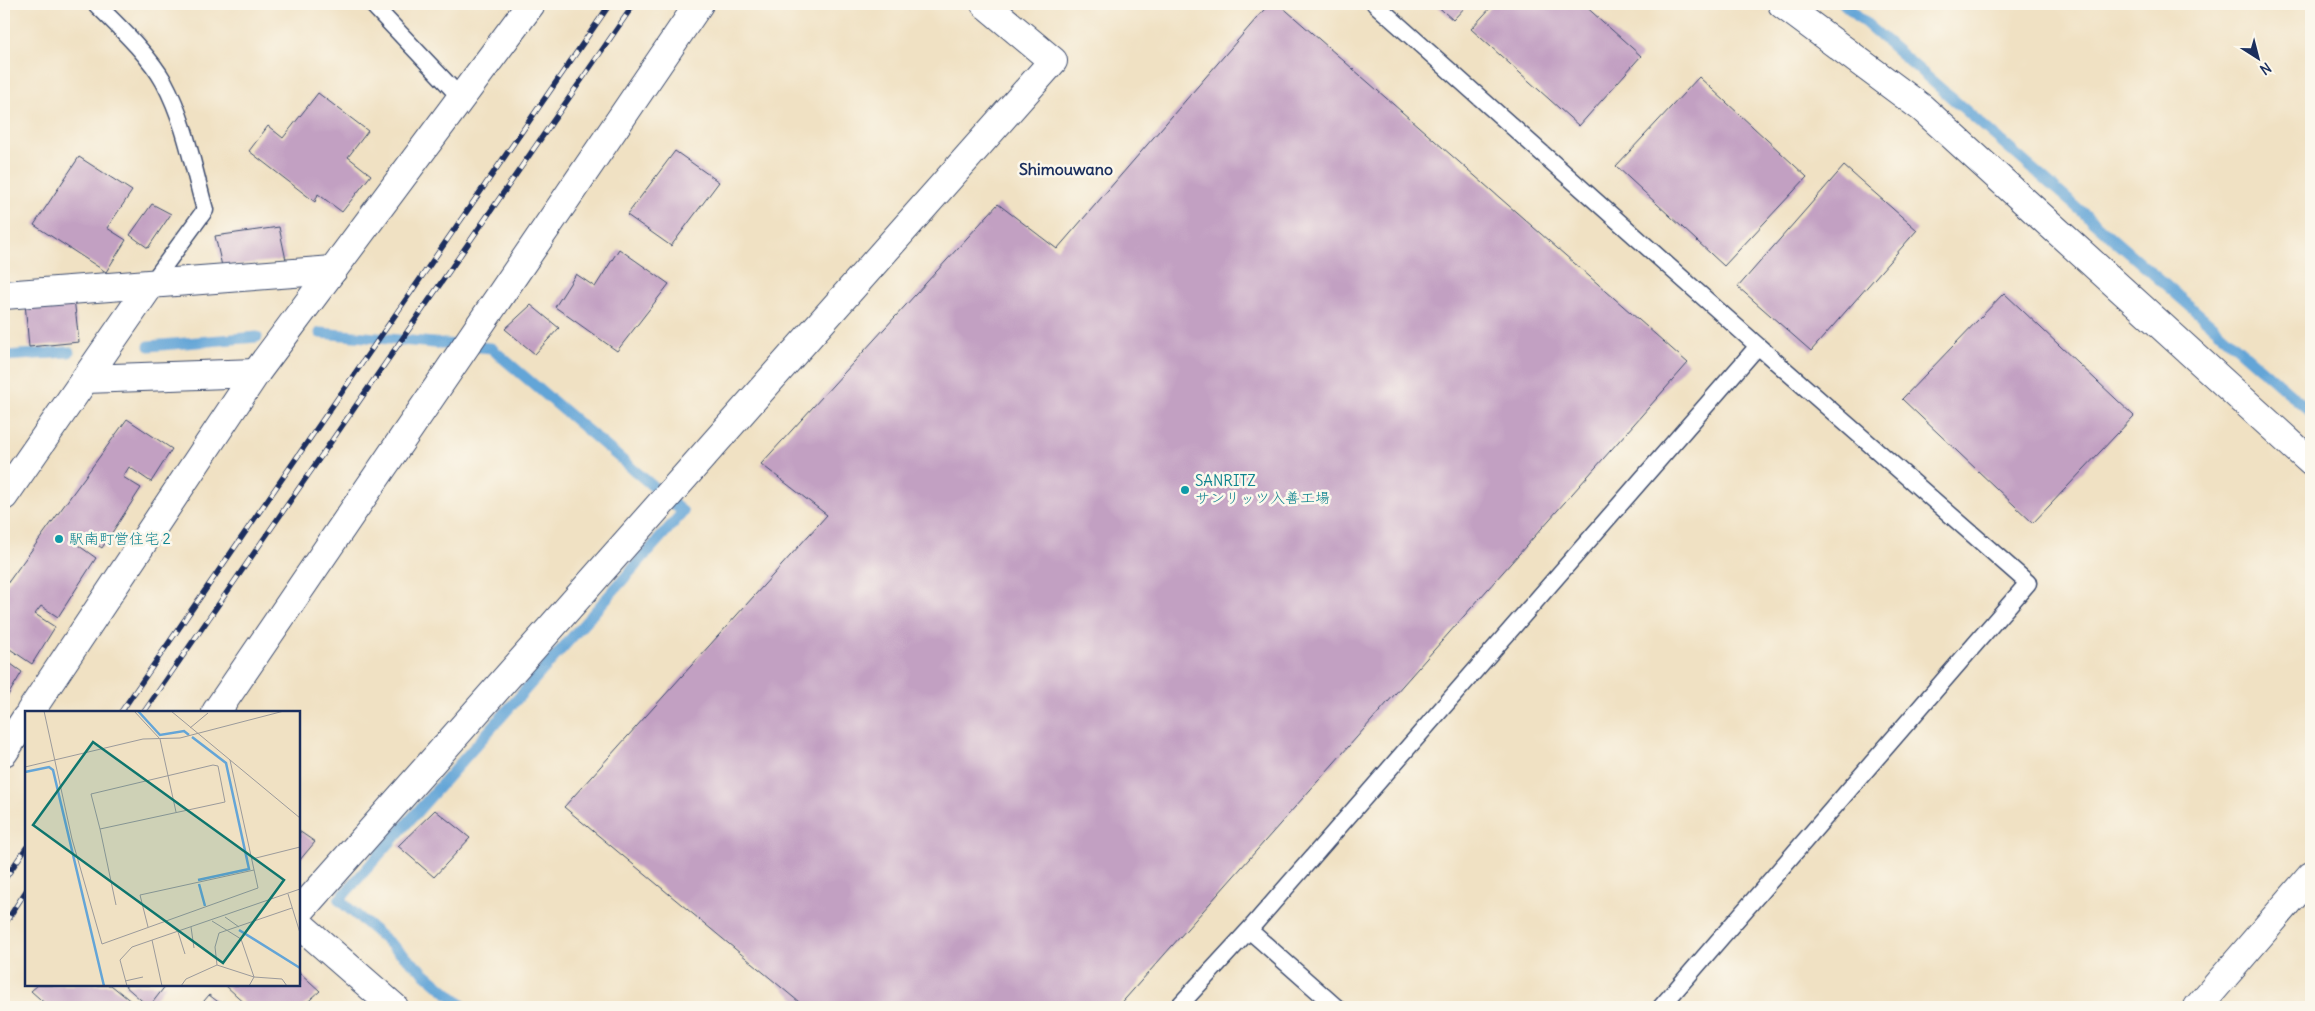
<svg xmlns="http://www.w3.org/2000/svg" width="2315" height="1011" font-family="Delius,'Klee One',sans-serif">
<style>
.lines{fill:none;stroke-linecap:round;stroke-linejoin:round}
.stream{stroke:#64a5d7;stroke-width:11}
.building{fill:#c2a0c2}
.service-casing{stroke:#3b4a6d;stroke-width:19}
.minor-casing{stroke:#3b4a6d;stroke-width:30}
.tertiary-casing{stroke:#3b4a6d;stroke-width:30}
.service{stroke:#fff;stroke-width:16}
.minor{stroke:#fff;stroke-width:28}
.tertiary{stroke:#fff;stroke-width:28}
.rail-casing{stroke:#1b2f5e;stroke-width:5.5}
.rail{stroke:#fbf7ec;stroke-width:4;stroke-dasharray:11;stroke-linecap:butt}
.culture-dot{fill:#0f9aa8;stroke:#fbf7ec;stroke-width:2}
.labels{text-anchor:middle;stroke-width:5;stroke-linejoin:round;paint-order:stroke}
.culture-label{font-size:15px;fill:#0d838f;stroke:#fbf7ec;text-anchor:start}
.neighbourhood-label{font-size:16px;font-weight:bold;fill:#1b2f5e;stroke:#fbf7ec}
.inset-river{fill:none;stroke:#64a5d7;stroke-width:2.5}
.inset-road{fill:none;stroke:#9b9a9b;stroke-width:1}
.view{fill:#0f766e;fill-opacity:0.15;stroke:#0f766e;stroke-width:2.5}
.inset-edge{fill:none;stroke:#1b2f5e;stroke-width:2.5}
</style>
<rect width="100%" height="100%" fill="#fbf7ec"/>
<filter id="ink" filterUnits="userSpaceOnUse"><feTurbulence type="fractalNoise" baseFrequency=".02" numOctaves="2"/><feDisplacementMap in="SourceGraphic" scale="10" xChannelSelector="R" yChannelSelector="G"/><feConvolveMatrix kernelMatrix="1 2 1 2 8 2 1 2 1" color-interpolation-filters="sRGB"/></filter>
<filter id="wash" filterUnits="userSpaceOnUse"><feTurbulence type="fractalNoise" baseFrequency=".0096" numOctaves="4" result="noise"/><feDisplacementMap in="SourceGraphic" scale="20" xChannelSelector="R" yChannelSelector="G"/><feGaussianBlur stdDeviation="1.12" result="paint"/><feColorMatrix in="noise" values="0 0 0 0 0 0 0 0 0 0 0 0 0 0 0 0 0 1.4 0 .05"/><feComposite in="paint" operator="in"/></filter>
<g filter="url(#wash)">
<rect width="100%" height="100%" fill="#f0e1c3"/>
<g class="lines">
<path class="stream" d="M1844 4 2311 412
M320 333 491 348 683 512 339 900 464 1007
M149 346 257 337
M4 356 69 352"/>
</g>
<g id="blocks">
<path class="building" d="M1269 4H1279L1688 363 1118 1007H805L564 807 827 515 761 464 998 204 1057 249Z
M1435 4H1468L1453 20Z
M1494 4H1583L1641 56 1579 126 1471 29Z
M1699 77 1807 177 1724 266 1616 166Z
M318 93 368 131 348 157 371 175 342 212 318 194 315 202 249 151 268 126 283 138Z
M675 151 719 182 671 246 627 215Z
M79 157 132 191 107 228 126 240 106 272 34 225Z
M1844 166 1917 230 1811 351 1738 287Z
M152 204 171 214 148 248 130 235Z
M279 227 286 260 222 266 215 236Z
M619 249 669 284 617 351 555 307 576 274 595 287Z
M2004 293 2134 416 2033 523 1902 399Z
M74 298 79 342 29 347 25 303Z
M531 305 559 328 535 354 505 329Z
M127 419 172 449 151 482 129 467 123 477 141 488 102 548 81 534 75 543 96 558 58 617 41 606 35 614 55 627 32 664 4 645V588Z
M4 659 22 672 4 702Z
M435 810 470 838 434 877 398 846Z
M299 831 315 842 299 861Z
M299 972 320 991 302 1007H249L225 985H299Z
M38 985H111L138 1007H49L31 991Z
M124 985H166L149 1007Z
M209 995 225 1007H199Z"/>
</g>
</g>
<g filter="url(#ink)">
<use href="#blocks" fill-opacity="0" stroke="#3b4a6d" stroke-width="1"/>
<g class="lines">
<g class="service-casing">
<path id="service" d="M96 4C118 26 149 55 164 82 185 121 193 167 205 210L151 284
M372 4 461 98
M1375 4 1758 346
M1249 930 1336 1007
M1178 1007 1249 930 1758 346 2028 583 1661 1007"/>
</g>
<g class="minor-casing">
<path id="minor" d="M1782 4 1922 108 2311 462
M4 295 333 270
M85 379 256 373
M4 496 151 284
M216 712 699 4
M299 912 1053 61 985 4
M299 924 394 1007"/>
</g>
<g class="tertiary-casing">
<path id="tertiary" d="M30 712 256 373 531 4
M4 752 26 718
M2198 1007 2311 876"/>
</g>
<use href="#service" class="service"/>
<use href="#minor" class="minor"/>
<use href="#tertiary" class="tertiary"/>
<g class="rail-casing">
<path id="rail" d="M121 712 610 4
M144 712 634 4
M4 880 26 848
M4 925 26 891"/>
</g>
<use href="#rail" class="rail"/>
</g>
</g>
<g class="culture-dot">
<circle cx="1185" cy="490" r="5"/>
<circle cx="59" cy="539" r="5"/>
</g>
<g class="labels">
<g class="culture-label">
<text x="1195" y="486">SANRITZ<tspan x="1195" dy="17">サンリッツ入善工場</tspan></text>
<text x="69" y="544">駅南町営住宅 2</text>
</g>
<g class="neighbourhood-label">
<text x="1066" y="175">Shimouwano</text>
</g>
</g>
<g transform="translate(25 711)">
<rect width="275" height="275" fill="#f0e1c3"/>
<path class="inset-river" d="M113 0 135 24 159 20 164 24M167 26 201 52 224 158 173 169M0 61 24 56 28 59 79 275M174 173 180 195M214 219 275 257"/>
<path class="inset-road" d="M19 0 47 128 77 233 233 177 205 49M109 0 135 28 151 101M146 0 275 107M165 17 183 2M188 54 193 55 200 91 75 118 66 83ZM0 56 118 28 155 27 259 0M75 118 91 194M227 148 275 136M263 183 275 222M200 206 214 216M187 210 216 228 229 266 257 268 262 275M123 216 115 184 229 159M166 216 169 237M153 221 160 243M127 229 137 275M192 254 190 236 194 222 267 197M100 270 118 266M102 275 95 249 107 236 275 178M156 275 161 268 192 254 229 266 224 275"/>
<path class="view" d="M68 31 259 169 198 252 8 114Z"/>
<rect width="275" height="275" class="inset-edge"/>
</g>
<rect width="2315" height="1011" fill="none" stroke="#fbf7ec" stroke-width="20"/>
<g transform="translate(2258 58) rotate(144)" stroke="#fbf7ec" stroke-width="4" paint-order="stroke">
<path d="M0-4L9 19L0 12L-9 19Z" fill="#1b2f5e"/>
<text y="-8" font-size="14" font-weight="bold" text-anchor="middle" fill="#1b2f5e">N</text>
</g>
</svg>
